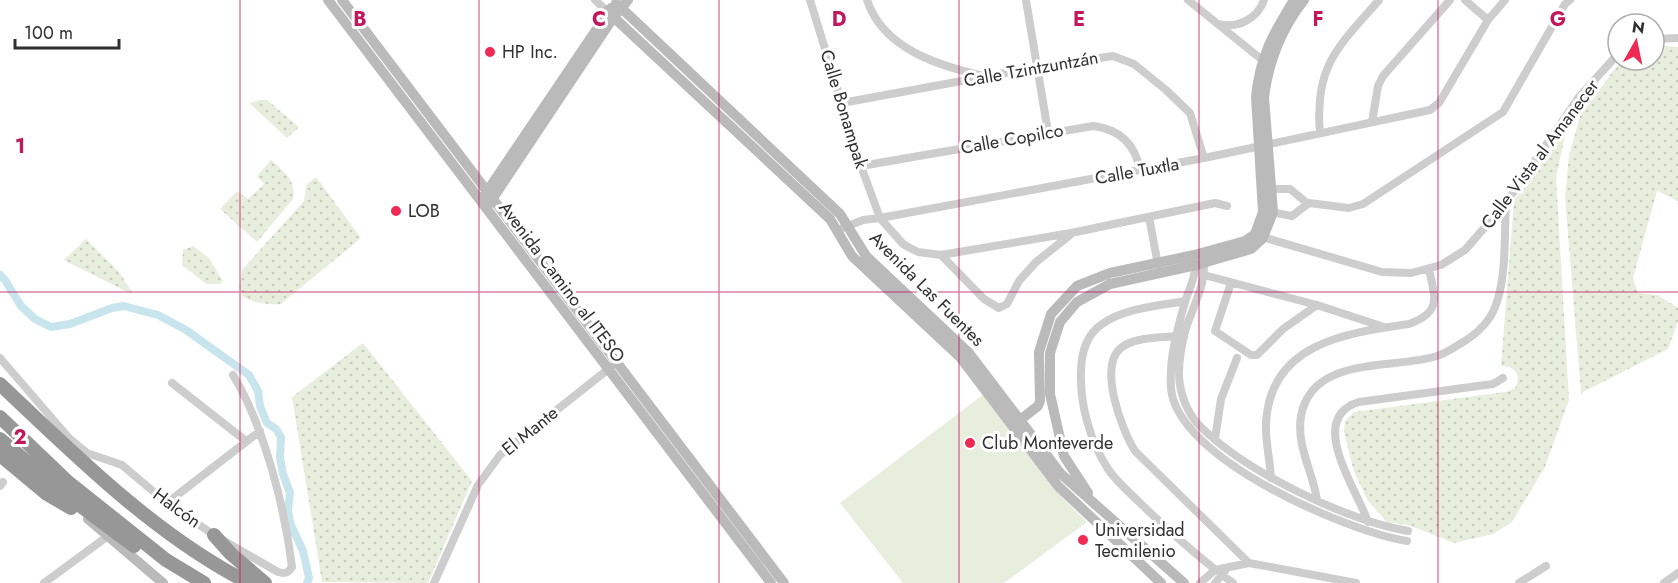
<svg xmlns="http://www.w3.org/2000/svg" width="1678" height="583" font-family="Jost,sans-serif">
<style>
.grass{fill:url(#grass-dots)}
.garden{fill:#e8eedd}
.lines{fill:none;stroke-linecap:round;stroke-linejoin:round}
.canal{stroke:#c8e5ee;stroke-width:8}
.street{stroke:#cdcdcd;stroke-width:8}
.secondary{stroke:#bababa;stroke-width:10}
.highway{stroke:#979797;stroke-width:14}
.grid{fill:none;stroke:#c2185b;stroke-width:1.5;stroke-opacity:0.55}
.poi-dot{fill:#f02954;stroke:#fff;stroke-width:2}
.labels{text-anchor:middle;stroke-width:6;stroke-linejoin:round;paint-order:stroke}
.poi-label{font-size:18px;fill:#303030;stroke:#fff;text-anchor:start}
.street-label{font-size:18px;fill:#303030;stroke:#fff}
.grid-label{font-size:20px;text-anchor:middle;font-weight:bold;fill:#c2185b;stroke:#fff;stroke-width:6;stroke-linejoin:round;paint-order:stroke}
</style>
<defs>
<pattern id="grass-dots" width="8" height="8" patternUnits="userSpaceOnUse" patternTransform="scale(1.5)"><rect width="8" height="8" fill="#e8eedd"/><path d="M2 2h.1M6 6h.1" fill="none" stroke="#c7ccbe" stroke-width="1.8" stroke-linecap="round"/></pattern>
</defs>
<rect width="100%" height="100%" fill="#fff"/>
<path class="grass" d="M1665 46 1678 47V201L1657 191 1633 278 1638 293 1658 295 1678 308V321L1668 349 1581 393 1565 198 1569 156 1580 116 1620 62 1624 60H1654V49Z
M259 100H267L299 127 287 138 249 103Z
M1566 131 1556 177 1569 400 1545 467 1512 522 1493 534 1454 543 1411 526 1387 522 1368 501 1354 472 1344 432 1345 421 1354 412 1505 392 1515 388C1522 376 1515 365 1501 366L1514 200Z
M271 160C283 171 297 180 293 199L257 242 220 209 237 191 248 199 264 184 257 176Z
M316 177 361 238 281 304C267 305 255 304 242 296L239 287 242 270 304 201 306 185Z
M86 239 119 272 132 292 131 294 64 260Z
M193 246 209 258 223 281 220 284H206L182 265 183 250Z
M363 343 472 481 428 583 322 582 292 397Z"/>
<path class="garden" d="M984 394 1058 493 1087 522 1004 583H903L840 503Z"/>
<g class="lines">
<path class="canal" d="M0 275 5 280 21 306 35 319 51 327 70 324 112 308 124 306 158 315 186 330 249 375 258 391 260 406 267 423 276 429 281 437 280 458 283 474 290 493 288 511 291 525 303 551 309 578 307 583"/>
<path class="street" d="M595 0 607 11
M810 0 861 166 880 218 903 244 910 248 918 252 941 255 1071 233 1215 203 1227 206
M867 0C883 49 939 66 984 76
M1026 0 1048 132
M1188 0 1266 63
M1465 0 1488 20
M1219 24C1238 29 1258 18 1264 0
M1654 39 1678 38
M842 103 1038 67 1113 56 1134 64 1166 90 1190 113 1204 158
M1372 122 1378 86 1383 76 1450 0
M1320 133C1314 66 1338 47 1379 0
M861 166 1093 126C1119 129 1135 144 1140 170
M1271 189H1290L1307 203
M1270 212 1292 216 1309 203 1349 208 1363 204 1503 112 1565 4 1570 0
M1149 217 1158 265
M838 230 863 220 880 218 1204 158 1430 110 1439 103 1488 20 1505 0
M1259 236 1382 272 1411 273 1441 265 1465 250 1506 203 1579 97 1618 54
M941 255 984 299 999 308 1007 304 1019 281 1036 262 1070 235
M1203 258C1208 281 1193 306 1186 328 1182 343 1179 358 1179 373 1179 392 1187 414 1201 427 1246 472 1346 520 1408 531
M1196 263C1196 276 1189 289 1185 302 1177 330 1169 359 1171 388 1176 458 1346 531 1407 541
M1204 275 1317 305 1384 327
M1231 283 1215 331 1251 355H1257L1283 329 1317 305
M1185 301C1158 306 1125 308 1102 324 1086 335 1081 355 1081 373 1080 405 1090 441 1108 469 1116 481 1129 492 1139 502 1169 531 1200 559 1233 583
M1176 336C1159 338 1136 337 1122 347 1097 365 1122 431 1135 451L1249 563
M0 358 69 438 87 453 122 465 167 503 214 535 278 572C285 574 288 573 292 567 285 508 264 426 233 375
M172 383 246 441
M1215 439 1221 399 1237 358
M1271 478C1270 459 1265 441 1266 423 1270 343 1346 333 1409 324 1442 312 1435 298 1429 269
M0 486 3 482
M1317 500C1313 472 1296 446 1301 416 1312 355 1392 370 1437 356 1447 353 1456 346 1465 341 1477 333 1490 321 1495 307 1507 278 1504 235 1506 203
M167 503 260 431
M1368 522C1358 491 1305 418 1359 402L1493 384 1503 378
M44 583 108 536
M434 583 478 485 500 455 611 367
M1200 583 1215 570 1249 563 1356 583
M1215 583 1225 571
M1519 583 1546 566
M1664 583 1678 573"/>
<path class="secondary" d="M328 0 771 583
M342 0 784 583
M616 3 840 214 866 256 969 353 1061 474 1184 583
M607 11 830 219 852 256 960 357 1058 486 1161 583
M484 196 611 8
M489 204 613 18 628 0
M1016 423 1038 406 1040 401 1039 352 1051 314 1077 286 1110 273 1194 255 1245 241 1255 234 1263 212 1256 97C1260 56 1273 34 1294 0
M1088 493 1064 456 1050 394V353L1060 322 1077 302 1110 284 1196 265 1251 249 1263 238 1273 212 1264 98C1268 63 1282 27 1304 0
M88 519 163 583"/>
<path class="highway" d="M0 384C75 455 156 536 249 583
M0 417 68 482 166 560 204 583
M0 439 62 492 134 546
M0 455 47 494 71 508
M214 535 231 554 265 583"/>
</g>
<path class="grid" d="M240 0V583M479 0V583M719 0V583M959 0V583M1199 0V583M1438 0V583M0 292H1678"/>
<g class="poi-dot">
<circle cx="490" cy="52" r="6"/>
<circle cx="396" cy="211" r="6"/>
<circle cx="970" cy="443" r="6"/>
<circle cx="1083" cy="540" r="6"/>
</g>
<g class="labels">
<g class="poi-label">
<text x="502" y="58">HP Inc.</text>
<text x="408" y="217">LOB</text>
<text x="982" y="449">Club Monteverde</text>
<text x="1095" y="536">Universidad<tspan x="1095" dy="21">Tecmilenio</tspan></text>
</g>
<g class="street-label">
<text transform="translate(1031 69) rotate(-10)" y="6">Calle Tzintzuntzán</text>
<text transform="translate(844 109) rotate(73)" y="6">Calle Bonampak</text>
<text transform="translate(1012 139) rotate(-10)" y="6">Calle Copilco</text>
<text transform="translate(1540 154) rotate(-53)" y="6">Calle Vista al Amanecer</text>
<text transform="translate(1137 171) rotate(-10)" y="6">Calle Tuxtla</text>
<text transform="translate(562 282) rotate(53)" y="6">Avenida Camino al ITESO</text>
<text transform="translate(927 289) rotate(45)" y="6">Avenida Las Fuentes</text>
<text transform="translate(530 431) rotate(-39)" y="6">El Mante</text>
<text transform="translate(177 508) rotate(36)" y="6">Halcón</text>
</g>
</g>
<g class="grid-label">
<text x="360" y="26">B</text>
<text x="599" y="26">C</text>
<text x="839" y="26">D</text>
<text x="1079" y="26">E</text>
<text x="1318" y="26">F</text>
<text x="1558" y="26">G</text>
<text x="20" y="153">1</text>
<text x="20" y="444">2</text>
</g>
<g transform="translate(1636 42) rotate(9)"><circle r="28" fill="#ffffff" stroke="#acacac" stroke-width="1.5"/>
<path d="M0-4.5L10 22L0 15L-10 22Z" fill="#f02954"/>
<text y="-9" font-size="16" font-weight="bold" text-anchor="middle" fill="#303030">N</text>
</g>
<path d="M15 39v9h104v-9" fill="none" stroke="#303030" stroke-width="3"/>
<text x="24" y="39" font-size="18" fill="#303030" stroke="#ffffff" stroke-width="4.5" paint-order="stroke">100 m</text>
</svg>
